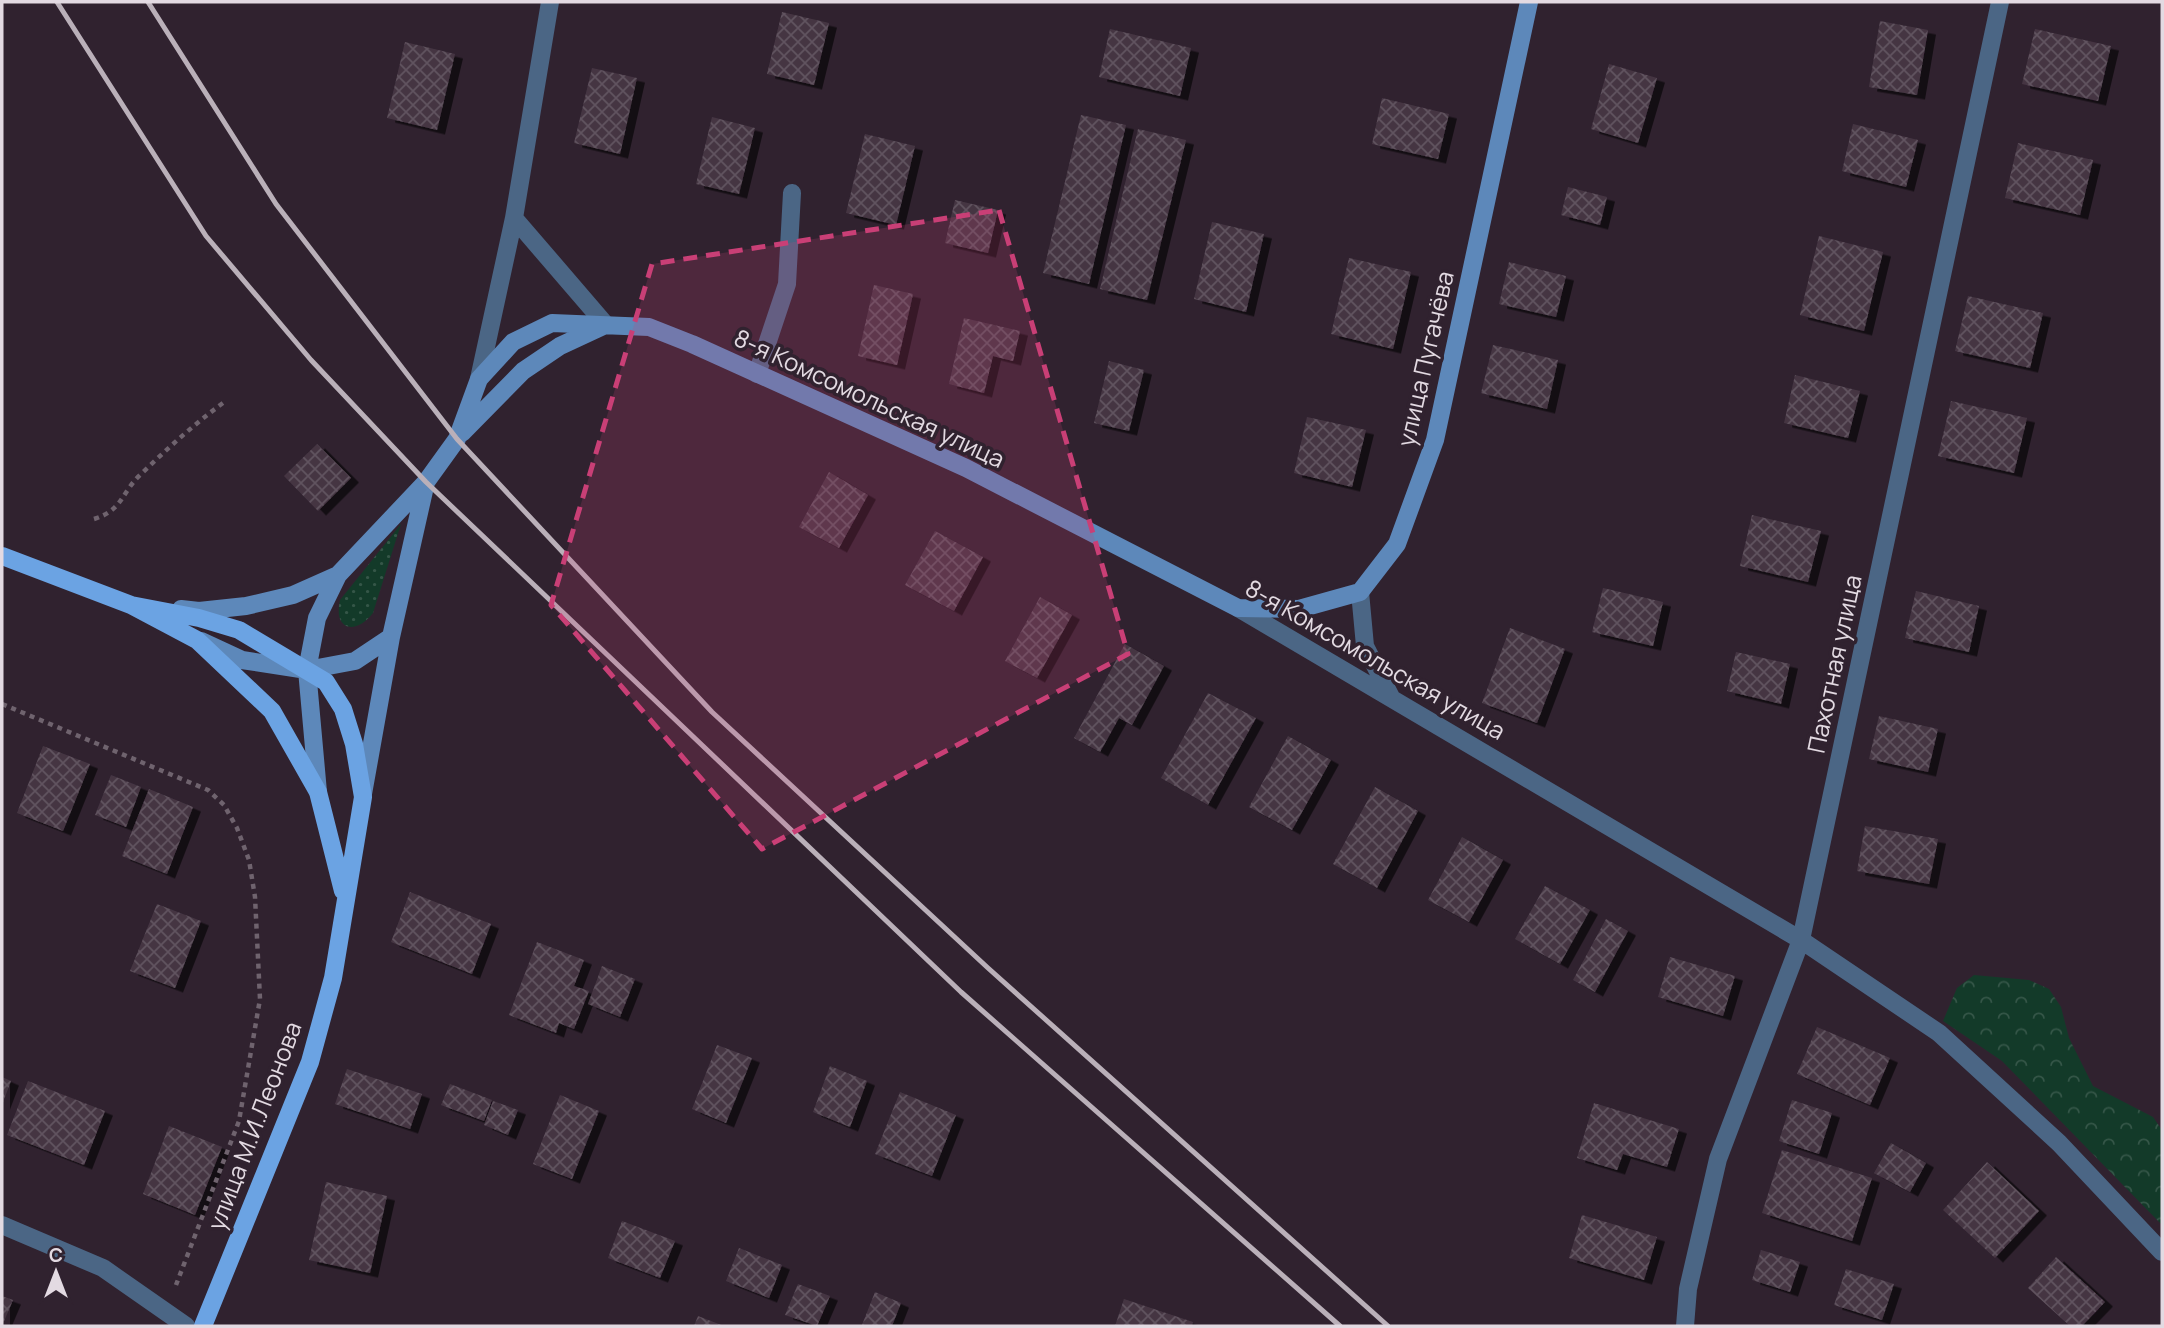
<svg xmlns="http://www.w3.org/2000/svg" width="2164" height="1328" font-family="Manrope,sans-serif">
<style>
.grass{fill:url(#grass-dots)}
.forest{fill:url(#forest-crowns)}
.building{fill:url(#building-cross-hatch);filter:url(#shadow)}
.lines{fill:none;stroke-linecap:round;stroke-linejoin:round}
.path{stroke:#6f636e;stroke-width:4.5;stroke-dasharray:5 5;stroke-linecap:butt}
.service{stroke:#4b6685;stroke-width:18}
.minor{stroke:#4b6685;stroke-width:18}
.secondary{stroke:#5d88ba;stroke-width:18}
.primary{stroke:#6ba3e3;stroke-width:18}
.rail{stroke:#bab0b9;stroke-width:5}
.marked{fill:#c93f76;fill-opacity:0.2;stroke:#c93f76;stroke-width:5;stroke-dasharray:14 9;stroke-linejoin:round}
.labels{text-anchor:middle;stroke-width:7;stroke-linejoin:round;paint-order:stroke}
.street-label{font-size:24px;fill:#e3dae2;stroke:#30222f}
</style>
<defs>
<pattern id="grass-dots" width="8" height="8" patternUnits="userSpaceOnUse" patternTransform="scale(1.75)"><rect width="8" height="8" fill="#133a29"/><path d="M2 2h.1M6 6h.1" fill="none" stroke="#355648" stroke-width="1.8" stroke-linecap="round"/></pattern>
<pattern id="forest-crowns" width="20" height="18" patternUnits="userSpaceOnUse" patternTransform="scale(1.75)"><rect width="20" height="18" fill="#133a29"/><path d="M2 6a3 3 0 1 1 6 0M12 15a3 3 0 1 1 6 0" fill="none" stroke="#355648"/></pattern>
<pattern id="building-cross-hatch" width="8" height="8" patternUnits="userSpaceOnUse" patternTransform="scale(1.75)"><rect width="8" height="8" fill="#453643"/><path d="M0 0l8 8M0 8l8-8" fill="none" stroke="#60525e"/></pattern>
<filter id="shadow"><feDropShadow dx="8" dy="4.5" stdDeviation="0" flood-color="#0009"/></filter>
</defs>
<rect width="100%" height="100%" fill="#30222f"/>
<path class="grass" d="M401 524 373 613C356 635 333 631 340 600Z"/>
<path class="forest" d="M1974 975 2029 980 2049 989 2061 1007 2069 1038 2093 1086 2153 1117 2162 1130V1225L2002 1061 1943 1021 1957 988Z"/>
<path class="building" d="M782 12 829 23 814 85 767 74Z
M1880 21 1928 30 1917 95 1869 87Z
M1110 29 1191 48 1180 96 1099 77Z
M2035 29 2111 46 2098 101 2022 84Z
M405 42 455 54 437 130 387 118Z
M1609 64 1657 78 1638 143 1591 129Z
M592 68 637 78 620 154 574 143Z
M1382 98 1449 114 1438 159 1372 144Z
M1081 115 1126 125 1089 284 1043 273Z
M712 117 755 128 739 194 696 184Z
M1853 124 1918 140 1906 187 1842 171Z
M1138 129 1186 140 1147 300 1100 289Z
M865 134 915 146 896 225 846 213Z
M2018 143 2093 160 2080 215 2005 198Z
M1568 187 1607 197 1600 225 1561 215Z
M955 200 998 210 988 253 945 243Z
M1212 222 1264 234 1246 312 1194 299Z
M1819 236 1883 252 1864 331 1800 315Z
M1349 258 1411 272 1393 349 1331 334Z
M1509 262 1566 276 1556 317 1499 304Z
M874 285 913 294 897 365 858 356Z
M1968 296 2043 313 2030 368 1955 351Z
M964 318 1020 331 1013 361 993 356 984 393 949 384Z
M1493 345 1558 360 1547 409 1481 393Z
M1109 361 1144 370 1129 431 1094 423Z
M1795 375 1860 391 1848 438 1784 423Z
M1951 401 2027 418 2014 473 1938 456Z
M1307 417 1366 430 1352 487 1294 473Z
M317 444 351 478 318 511 284 476Z
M829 472 868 495 839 548 799 527Z
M1752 515 1821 531 1808 582 1740 566Z
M935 531 983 557 954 611 905 585Z
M1603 588 1663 602 1653 646 1592 632Z
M1916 591 1979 606 1969 652 1905 638Z
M1040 597 1072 615 1037 678 1005 661Z
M1510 628 1565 649 1537 723 1482 703Z
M1125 644 1164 666 1132 725 1119 718 1100 752 1074 738Z
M1736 652 1790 664 1781 704 1727 691Z
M1208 693 1256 718 1208 805 1161 778Z
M1879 716 1938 729 1928 772 1869 759Z
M1288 736 1331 760 1292 830 1249 807Z
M43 746 90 764 63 831 17 813Z
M111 775 141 787 126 827 95 815Z
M1375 787 1418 811 1377 888 1333 864Z
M149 789 193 807 167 874 122 856Z
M1865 826 1938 839 1929 884 1857 871Z
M1462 837 1503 860 1469 922 1428 900Z
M1545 886 1590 910 1560 964 1515 939Z
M410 892 491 924 472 974 391 942Z
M157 904 201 921 175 988 130 971Z
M1606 919 1628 931 1595 992 1573 980Z
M537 942 584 960 574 986 589 991 574 1029 559 1023 556 1033 509 1015Z
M1670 957 1735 976 1723 1016 1658 997Z
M602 966 635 979 620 1017 588 1004Z
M1817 1027 1890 1058 1870 1105 1797 1074Z
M717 1045 752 1058 726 1123 692 1109Z
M830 1066 867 1081 850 1127 813 1112Z
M347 1069 422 1094 410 1129 335 1104Z
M2 1077 11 1081 2 1105Z
M28 1081 105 1111 84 1165 7 1135Z
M450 1084 492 1100 484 1121 441 1105Z
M900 1092 956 1115 932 1176 875 1154Z
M560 1095 599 1111 572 1179 533 1164Z
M1792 1100 1832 1113 1819 1154 1779 1141Z
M493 1101 518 1110 508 1135 484 1125Z
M1594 1103 1679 1129 1667 1167 1623 1154 1617 1170 1577 1158Z
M169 1126 222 1147 195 1215 143 1194Z
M1891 1143 1926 1163 1910 1192 1874 1173Z
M1782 1150 1872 1178 1852 1241 1762 1213Z
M1987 1162 2039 1211 1995 1258 1943 1210Z
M326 1182 387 1196 370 1273 309 1260Z
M1582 1215 1657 1237 1644 1280 1569 1258Z
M622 1221 675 1241 660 1278 608 1258Z
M739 1248 782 1265 769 1298 726 1281Z
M1761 1250 1800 1262 1790 1292 1752 1280Z
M2056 1257 2105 1302 2082 1326H2070L2028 1288Z
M1846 1269 1894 1284 1882 1320 1834 1305Z
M798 1284 830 1296 817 1326 785 1315Z
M875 1292 901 1303 892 1326 862 1325Z
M2 1296 13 1300 2 1326Z
M1124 1299 1193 1322 1192 1326H1115Z
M698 1316 724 1326H694Z"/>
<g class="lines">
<path class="path" d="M94 519C123 510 121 493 140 475 167 449 193 425 223 403
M2 704 208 790 224 805 237 828 249 860 255 897 260 999 239 1121 176 1285"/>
<path class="service" d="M757 374 787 284 792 193"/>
<path class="minor" d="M514 218 606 325
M479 379 514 218 550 2
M1360 592 1365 646 1391 697
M1238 608 1801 940 1939 1033 2059 1143 2162 1252
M2 1225 103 1268 186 1326
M1685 1326 1688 1289 1718 1159 1801 940 2000 2"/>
<path class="secondary" d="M462 433 523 371 560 346 603 326
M181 609 199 611 246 606 293 595 338 575 426 482 457 439 479 379 513 342 552 323 649 327 692 344 966 468 1238 608 1299 609 1360 592 1397 544 1435 440 1529 2
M201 641 242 660 307 670 355 661 391 637
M318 792 307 670 317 618 338 575
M363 794 391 637 426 482"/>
<path class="primary" d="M2 556 131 605 197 640 272 711 318 792 343 891
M131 605 199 618 239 630 326 682 343 709 354 744 363 797 333 978 310 1062 203 1326"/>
<path class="rail" d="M57 2 206 236 311 360 426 482 961 992 1340 1326
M148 2 276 204 457 439 712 712 988 968 1388 1326"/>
</g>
<path class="marked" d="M999 210 1128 654 762 849 551 605 652 264Z"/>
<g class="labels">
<g class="street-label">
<text transform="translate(1426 359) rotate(-77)" y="8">улица Пугачёва</text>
<text transform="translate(869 399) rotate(25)" y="8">8-я Комсомольская улица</text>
<text transform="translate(1375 660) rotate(30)" y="8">8-я Комсомольская улица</text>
<text transform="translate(1835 664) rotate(-78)" y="8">Пахотная улица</text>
<text transform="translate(255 1126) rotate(-69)" y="8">улица М.И.Леонова</text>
</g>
</g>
<rect width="2164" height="1328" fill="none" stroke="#e3dae2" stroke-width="7"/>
<g transform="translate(56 1272)" stroke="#30222f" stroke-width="5" paint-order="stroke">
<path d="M0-5L12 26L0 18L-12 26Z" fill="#e3dae2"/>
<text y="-10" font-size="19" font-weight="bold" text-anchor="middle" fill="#e3dae2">С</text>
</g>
</svg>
